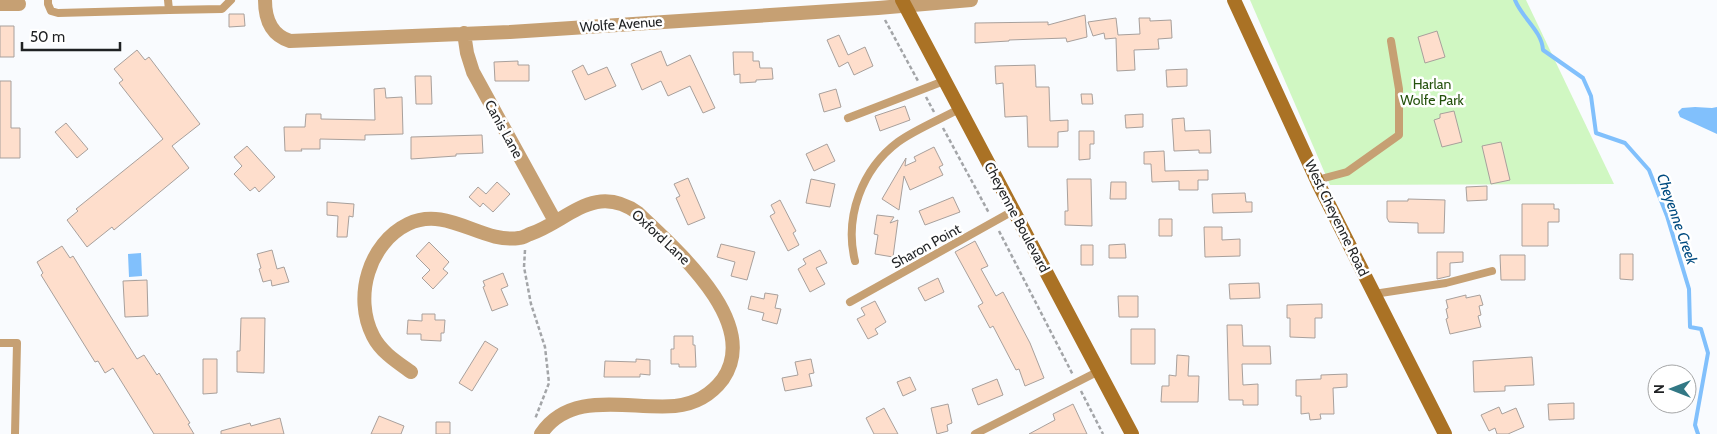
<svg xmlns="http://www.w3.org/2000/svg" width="1717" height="434" font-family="Cabin,sans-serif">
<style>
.green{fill:#d0f7c2}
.water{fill:#81c0fc}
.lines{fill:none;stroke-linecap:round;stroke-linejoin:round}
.stream{stroke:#81c0fc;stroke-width:4}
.building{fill:#fedecc;stroke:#a8a09c}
.path{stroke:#a3a5a8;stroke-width:2.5;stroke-dasharray:4 2.5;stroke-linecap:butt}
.service{stroke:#c6a073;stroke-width:8}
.minor{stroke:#c6a073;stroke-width:14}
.secondary{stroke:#aa7225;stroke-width:14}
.labels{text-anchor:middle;stroke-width:5;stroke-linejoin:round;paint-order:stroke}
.street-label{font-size:14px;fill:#1f2123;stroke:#fff}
.park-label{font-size:14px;fill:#25520d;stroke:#fff}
.water-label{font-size:15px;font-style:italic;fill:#004b80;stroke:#fff}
</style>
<rect width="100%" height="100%" fill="#f9fbfe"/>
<path class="green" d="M1250 0H1526L1614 184 1330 185Z"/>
<path class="water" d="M1695 107 1712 108 1717 107V134L1680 117 1678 112 1682 108Z
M141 253 142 276 129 277 128 254Z"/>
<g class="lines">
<path class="stream" d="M1515 0C1522 18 1542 31 1543 50L1583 78 1591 96 1596 133 1625 143 1649 170 1667 216 1689 289 1690 327 1701 329 1708 353 1695 425 1698 434"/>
</g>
<path class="building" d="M229 14H244L245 26 229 27Z
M1085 15 1087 37 1067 42 1066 38 1009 40V41L975 43V23L1048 22V25Z
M1116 18 1118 35 1140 34 1139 18H1150V21L1171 20 1172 38 1158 39 1159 49 1134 50 1135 70 1117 71 1116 38 1105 39 1104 33 1093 36 1088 22Z
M0 26H14V57H0Z
M1437 31 1445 57 1425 63 1418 37Z
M839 35 848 55 865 47 873 66 854 75 848 62 839 67 827 40Z
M137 50 145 60 149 57 200 124 172 146 189 168 114 230 112 227 87 247 67 220 78 211 76 209 163 139 119 83 123 80 114 69Z
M661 51 667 66 690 55 715 108 703 113 690 86 668 96 661 81 642 90 631 64Z
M733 52H753V61H759L760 68H772L773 79 756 80V82L740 83V74L734 75Z
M518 61V65H529V81H495L494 62Z
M583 65 588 75 607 67 616 86 585 100 572 71Z
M1035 65 1036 87H1049L1050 121 1068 120V131L1058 132V147H1028L1027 116 1005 117 1003 83 996 84 995 66Z
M1187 69V86L1167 87 1166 70Z
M415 76H431L432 104H416Z
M0 81H11V128H20V158H0Z
M385 88 386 98 402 97 403 134 365 135V140L320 139V149H301L302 151H285L284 127H305L306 114H321V119L375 120 374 89Z
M836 89 841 107 824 112 819 94Z
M1081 94H1092L1093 104H1082Z
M905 106 910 120 880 131 875 116Z
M1454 111 1462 142 1442 147 1434 120 1440 118V114Z
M1143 114V127L1126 128 1125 115Z
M1184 118 1185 131 1210 130 1211 153H1199V150L1174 151 1172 119Z
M66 123 88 149 77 158 55 132Z
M1079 131H1094V144H1090V159L1079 160Z
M482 135 483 153 456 154V156L411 159V137Z
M1501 142 1510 180 1491 184 1482 146Z
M827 144 835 161 814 171 806 154Z
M247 146 275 177 259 192 255 187 250 191 234 174 242 166 234 157Z
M934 147 943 165 939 167 943 175 910 190 904 176 899 210 882 199 906 158 905 166 916 161 914 157Z
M1164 151 1165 171 1208 170V180H1198V190H1179V181L1152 182 1151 164H1144V152Z
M688 178 705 218 688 225 676 198 680 196 674 184Z
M811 179 835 184 830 207 806 203Z
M1067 179H1091L1092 226 1065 225V211H1068Z
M497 182 510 194 493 212 483 203 480 207 469 197 478 187 486 194Z
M1111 182H1126V199H1110Z
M1487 186V200L1467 201 1466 187Z
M1245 193 1246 202H1252V212L1213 213 1212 194Z
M953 197 960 212 925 225 919 211Z
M1408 199 1445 200 1444 233H1418V223L1389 222 1387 218V201H1408Z
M780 200 796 231 793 233 799 245 788 251 770 216 775 213 771 205Z
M327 202 354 204 353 217 349 216 347 237H337L338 216 327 215Z
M1522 204H1554V209H1559V222H1548V246H1522Z
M877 215 894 217 890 223 898 220 893 257 875 254 878 235 874 234Z
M1159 219H1172V236H1159Z
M1204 227H1222V240L1240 239V256L1205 257Z
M975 241 988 266 981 269 996 296 1003 292 1030 343 1044 378 1025 386 1019 369 1016 370 993 326 990 328 978 306 983 303 955 252Z
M429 242 449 262 443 269 448 273 433 289 422 278 430 270 416 256Z
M721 244 755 252 747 280 731 276 735 262 717 257Z
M1125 244 1126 258H1109V245Z
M1081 245H1093V265H1081Z
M62 246 70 258 73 256 137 359 144 355 157 375 159 373 190 423 188 424 194 434H154L113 368 105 373 98 361 95 362 41 275 43 273 37 262Z
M272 250 277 269 284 267 289 282 272 286 271 280 263 282 259 269 261 268 257 254Z
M820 250 827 263 816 268 825 284 810 292 798 269 806 264 803 259Z
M1437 252H1463V262L1450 263V276L1437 279Z
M1620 254H1633V280L1620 279Z
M1500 255H1525V280H1501Z
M503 273 508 286 501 289 508 305 492 311 483 287 485 286 483 281Z
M938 278 944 292 925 301 918 288Z
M147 280 148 316 125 317 123 281Z
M1259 283 1260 298 1230 299 1229 284Z
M765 293 778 295 775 308 781 309 777 324 762 320 764 313 748 309 751 296 764 299Z
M1466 295V298L1480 295 1483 305 1479 306 1481 315 1478 316 1481 327 1450 334 1446 319 1448 318 1446 309 1448 308 1446 300Z
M1118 296H1138V317H1119Z
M875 301 886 322 875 329 878 334 868 339 857 319 865 315 861 308Z
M1322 304V318H1315V338L1290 337V318H1287V305Z
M422 314H435V320H445L444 333H441V341L421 340V334H407L408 320 422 321Z
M241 318H265L264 373 237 372V351H240Z
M1227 325H1242L1243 346H1270L1271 364H1242L1243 385 1258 384V405H1243V400H1229Z
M1131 329H1155V364H1131Z
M674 336H693V345H695L696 367H679V364H671V349H674Z
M485 341 498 349 472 391 459 383Z
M1177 355 1189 356 1188 376H1199L1198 402H1161L1162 386H1169V375L1176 376Z
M1532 357 1534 385 1505 386V391L1474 392 1473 361Z
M203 359H217V393L203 394Z
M636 359 650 360V375L640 374V377H604L605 361 636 362Z
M811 359 814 373 809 374 812 386 785 391 782 378 798 375 795 362Z
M1347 374V387L1333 388 1334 414H1320L1321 419 1310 420 1309 413 1301 414V396H1296V380L1321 379V375Z
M910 377 916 390 903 396 897 382Z
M997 379 1003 395 978 405 972 389Z
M1574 403V419L1549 420 1548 404Z
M948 404 952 423 947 425 948 431 937 434 931 408Z
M1073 404 1087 434H1029L1055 420 1053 414Z
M1499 407 1502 414 1516 408 1524 427 1508 434H1497L1495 428 1489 431 1481 415Z
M884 408 898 434H874L866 418Z
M379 416 404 426 401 434H371Z
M280 418 284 434H221V431L250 423 251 426Z
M436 422H450V434H436Z"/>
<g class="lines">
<path class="path" d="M885 20 918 81
M926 97 934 112
M943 128 989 213
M999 231 1073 375
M525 250 524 267 531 304 545 347 549 383 535 419
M1081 391 1103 434"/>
<path class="service" d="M48 0V4L51 11 58 13 169 10 168 0
M169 10 222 9 231 0
M848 118 944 81
M1317 180 1347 172 1399 135V89L1391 41
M855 261C844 217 862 169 898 142 914 130 941 119 959 109
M1374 294 1446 283 1492 271
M850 302 1013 211
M0 343H17L15 434
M975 434 1099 371"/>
<path class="minor" d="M265 0C265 19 271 35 290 41L510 32 878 8 971 0
M0 4H19
M464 33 467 53 473 72 555 221
M411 372C397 362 381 352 373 336 353 297 369 243 408 224 447 205 482 244 519 238 523 238 527 235 530 234 568 221 594 182 638 213 674 248 762 322 723 379 711 395 695 404 675 406 630 410 571 389 541 434"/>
<path class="secondary" d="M902 0 1132 434
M1234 0 1319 185 1445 434"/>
</g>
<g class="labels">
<g class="street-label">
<text transform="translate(621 24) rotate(-4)" y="5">Wolfe Avenue</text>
<text transform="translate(504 129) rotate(61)" y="5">Canis Lane</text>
<text transform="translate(1017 217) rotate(62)" y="5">Cheyenne Boulevard</text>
<text transform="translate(1337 218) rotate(64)" y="5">West Cheyenne Road</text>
<text transform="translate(661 237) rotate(43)" y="5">Oxford Lane</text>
<text transform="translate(926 246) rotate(-29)" y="5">Sharon Point</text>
</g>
<g class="park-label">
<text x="1432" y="89">Harlan<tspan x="1432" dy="16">Wolfe Park</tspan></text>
</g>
<g class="water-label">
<text transform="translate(1677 219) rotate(71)" y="5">Cheyenne Creek</text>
</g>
</g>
<g transform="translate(1672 389) rotate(270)"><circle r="24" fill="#ffffff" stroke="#a5a6a7"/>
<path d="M0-4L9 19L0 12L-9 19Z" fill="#327885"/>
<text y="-8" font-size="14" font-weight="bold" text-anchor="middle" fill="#1f2123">N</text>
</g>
<path d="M22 42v8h98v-8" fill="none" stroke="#1f2123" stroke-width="2.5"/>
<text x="30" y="42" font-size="15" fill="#1f2123" stroke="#ffffff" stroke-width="4" paint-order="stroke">50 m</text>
</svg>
